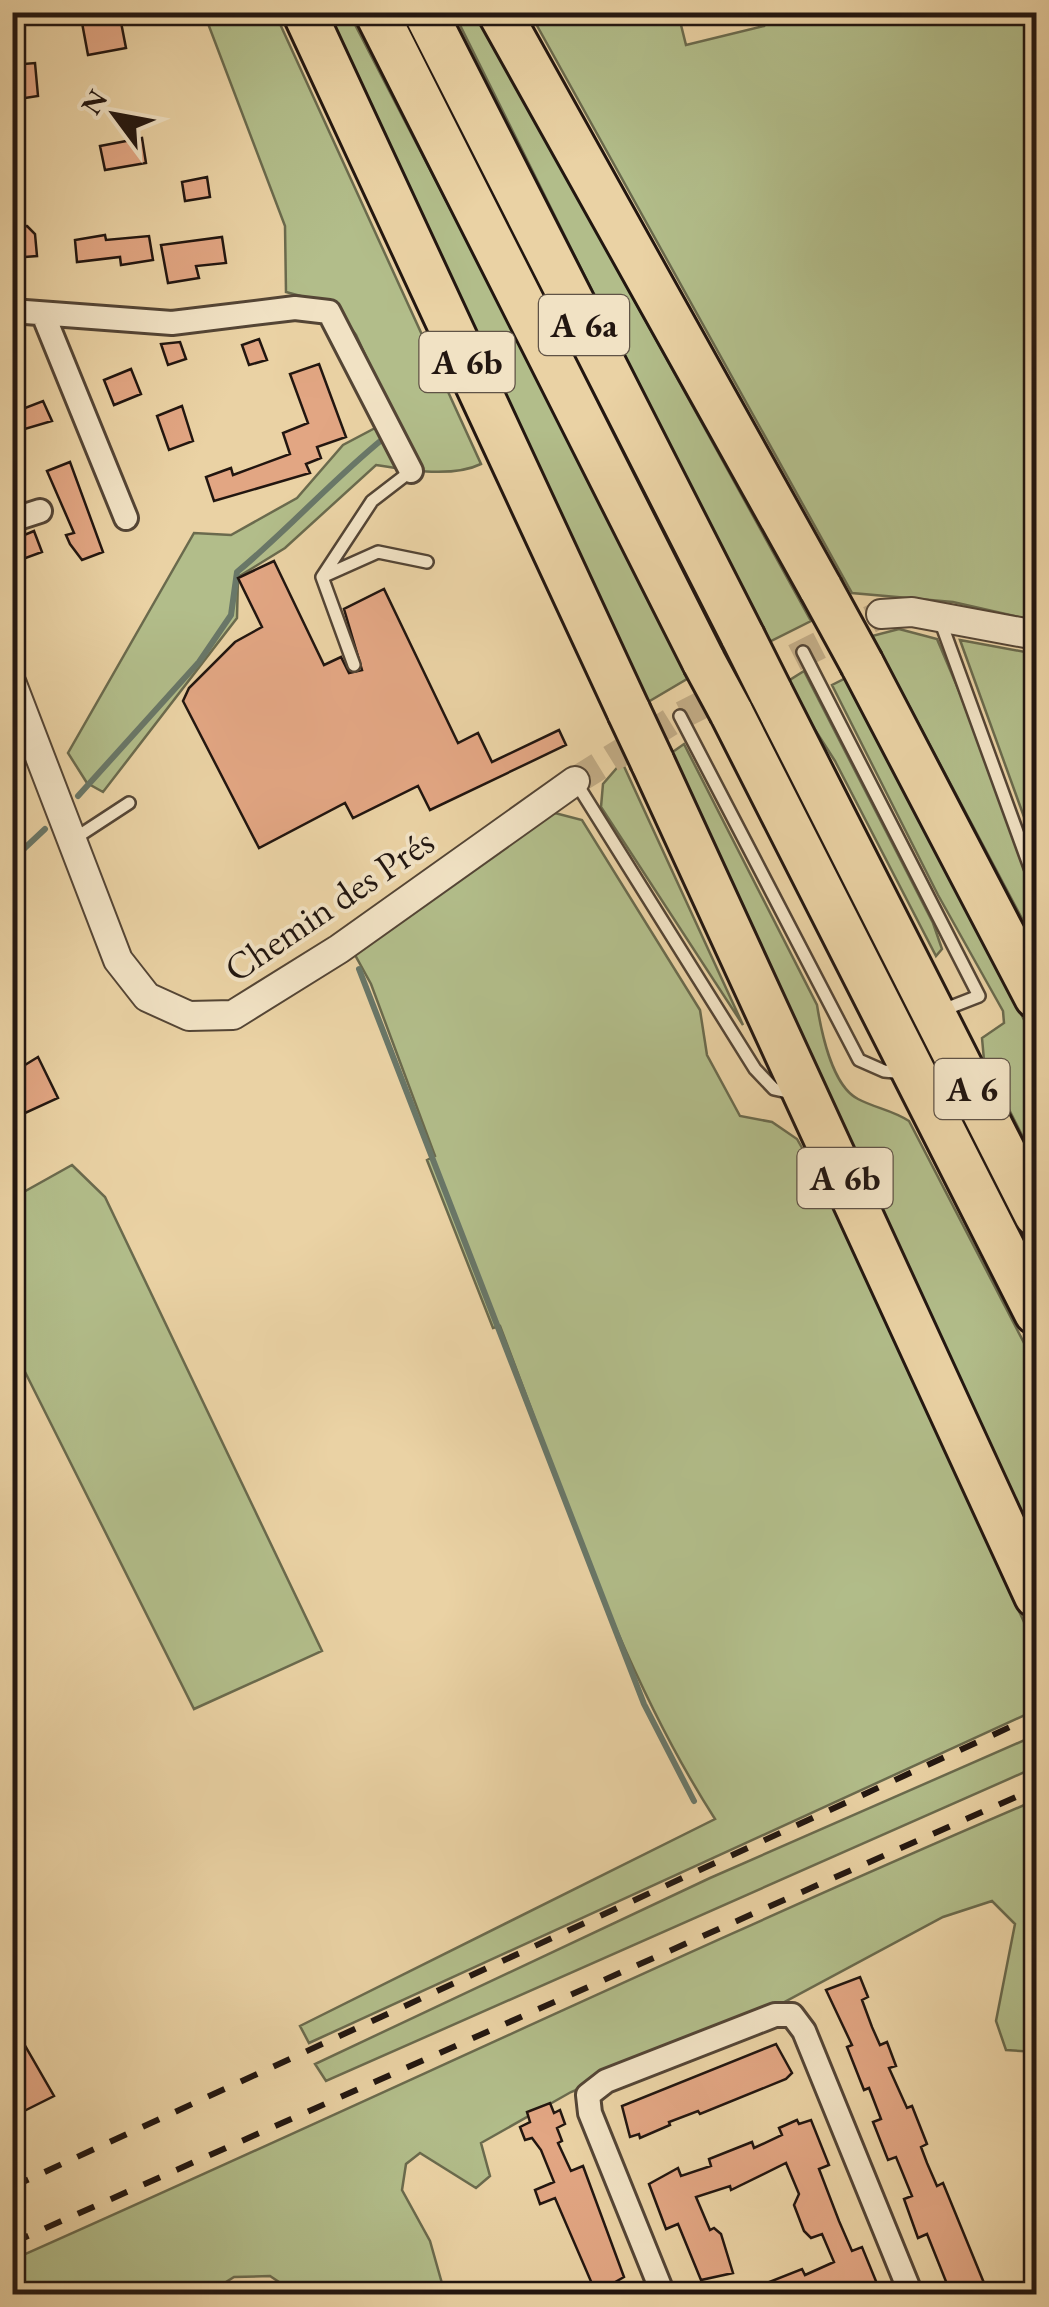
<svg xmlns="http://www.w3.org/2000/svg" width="1049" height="2307" font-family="'EB Garamond',serif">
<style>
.green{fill:#b2bd8a;stroke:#6a6a4d;stroke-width:2.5}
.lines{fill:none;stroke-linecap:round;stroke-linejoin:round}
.stream{stroke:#697768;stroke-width:6}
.building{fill:#e2a683;stroke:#221610;stroke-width:2.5}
.tertiary-tunnel{stroke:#c2ac86;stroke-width:28;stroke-dasharray:28 14;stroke-linecap:butt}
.service-casing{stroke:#544535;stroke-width:16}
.minor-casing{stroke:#544535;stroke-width:28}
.tertiary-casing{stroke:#544535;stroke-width:32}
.motorway-casing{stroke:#221610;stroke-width:48}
.service{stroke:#f1e2c4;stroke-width:11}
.minor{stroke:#f1e2c4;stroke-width:22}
.tertiary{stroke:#f1e2c4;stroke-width:28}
.motorway{stroke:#ead2a4;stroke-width:42}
.rail{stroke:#221610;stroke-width:6;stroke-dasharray:18 18;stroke-linecap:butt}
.motorway-bridge-casing{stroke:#221610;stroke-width:48;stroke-linecap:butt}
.motorway-bridge{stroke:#ead2a4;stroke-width:42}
.labels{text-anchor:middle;stroke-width:8;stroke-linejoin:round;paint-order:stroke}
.shield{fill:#f1e2c4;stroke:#605346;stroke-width:2.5}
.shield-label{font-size:35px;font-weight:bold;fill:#221610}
.street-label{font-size:38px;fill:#221610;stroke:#f1e2c4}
</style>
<rect width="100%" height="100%" fill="#ead2a4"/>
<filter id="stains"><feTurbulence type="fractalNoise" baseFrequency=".002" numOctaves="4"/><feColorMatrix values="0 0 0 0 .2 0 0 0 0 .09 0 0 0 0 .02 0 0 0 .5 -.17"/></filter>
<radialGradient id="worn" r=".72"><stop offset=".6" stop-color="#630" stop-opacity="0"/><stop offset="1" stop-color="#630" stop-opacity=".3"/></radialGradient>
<path class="green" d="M204 13H275L481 464C452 478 407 470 376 465L285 548 238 577 237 618 103 792 87 783 68 753 194 533 231 535 297 498 343 445 394 418 356 335 334 305 286 292 285 226Z
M323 13H349L692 676 648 702Z
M454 13H476L811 621 767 643Z
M530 13H678L686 45 764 26 762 13H1036V621L953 602 852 593Z
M899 629 937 639 981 743 1035 891 1036 945 872 636Z
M960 640 1036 654V850Z
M804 671 933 923 942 949 936 956 835 761 785 683Z
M848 677 1036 1043V1163L984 1060 982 1038 1004 1023 1003 1011 938 895 832 685Z
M684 744 817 1005C821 1030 832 1086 858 1099 875 1108 892 1110 909 1121L1036 1366V1542L667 756Z
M622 762 743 1025 601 807 603 784Z
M551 812 582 820 700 1010 707 1055 740 1116 772 1122 797 1139 836 1208 1024 1622C1027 1653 1036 1679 1036 1710L309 2043 300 2026 715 1819C618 1668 564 1492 500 1326L493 1328 427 1160 435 1156 371 984 354 953Z
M72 1165 105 1197 322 1651 194 1709 13 1348V1198Z
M1036 1735V1767L326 2081 315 2064 710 1878Z
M1036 1800V2052L1006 2050 996 2021 1015 1924 992 1901 943 1917 775 2007 571 2092 481 2143 490 2176 476 2188 420 2153 406 2164 402 2190 430 2241 445 2294H297L270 2276 234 2277 207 2294H13L12 2260C355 2108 692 1947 1036 1800Z"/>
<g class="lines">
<path class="stream" d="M78 796 199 662 231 615 237 572C288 530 332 480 384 438
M12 860 45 829
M359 969 644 1704 694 1801"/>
</g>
<path class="building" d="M80 12H119L126 48 88 55Z
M35 63 38 96 12 100V65Z
M142 138 146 163 105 170 100 146Z
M207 177 210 197 185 201 182 182Z
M27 226 35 234 37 256 12 258V227Z
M105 235 106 240 149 236 153 260 121 265 120 257 77 262 75 240Z
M222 237 226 263 196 266 199 278 168 283 161 245Z
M259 339 267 360 249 365 242 345Z
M180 342 186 359 168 365 161 344Z
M319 364 346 437 317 447 321 458 306 464 310 473 214 501 206 477 231 468 233 475 290 454 283 433 308 423 290 374Z
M131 369 141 394 114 405 104 380Z
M43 401 52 421 18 431 12 413Z
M182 406 193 441 169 450 157 416Z
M70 462 103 552 82 560 70 544 66 535 74 533 47 471Z
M34 531 42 552 12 563V540Z
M274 561 324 665 341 657 349 673 362 670 344 609 384 589 458 743 478 733 492 762 559 730 566 745 430 810 418 786 353 818 345 803 259 848 183 701 189 688 235 642 262 627 238 578Z
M38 1057 58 1098 12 1119V1073Z
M860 1977 868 1997 862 2000 872 2027 880 2045 887 2042 896 2066 889 2068 907 2108 912 2106 927 2144 921 2147 927 2163 937 2186 943 2183 984 2283 983 2290 972 2294H951L927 2234 918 2238 904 2199 912 2196 896 2157 888 2160 873 2122 881 2119 869 2088 864 2090 847 2047 852 2045 826 1990Z
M12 2023 54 2096 12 2117Z
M776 2044 792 2073 786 2079 700 2114 698 2111 669 2122 670 2125 640 2138 639 2134 630 2137 622 2106Z
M550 2103 554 2113 560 2110 565 2124 557 2128 562 2141 558 2143 571 2171 583 2166 624 2277 596 2293 555 2198 540 2204 535 2190 554 2182 541 2150 532 2138 525 2140 520 2127 530 2122 527 2112Z
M797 2120 799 2124 811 2120 829 2165 819 2169 839 2221 852 2251 862 2247 880 2291 739 2294 802 2269 805 2275 834 2262 822 2234 811 2238 804 2231 794 2205 799 2194 786 2163 731 2190 730 2186 696 2197 710 2230 714 2228 721 2234 733 2273 701 2280 678 2224 666 2229 649 2184 678 2168 681 2176 711 2166 709 2159 752 2142 754 2148 782 2135 779 2128Z"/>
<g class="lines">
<path class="tertiary-tunnel" d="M575 781 680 716 881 614"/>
<g class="service-casing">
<path id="service" d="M322 577 378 552 427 562
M940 620 1036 884
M803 652 979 996 943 1010
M354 665 322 577 372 501 411 471
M680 716 859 1060 884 1071 905 1073
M575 781 755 1069 774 1089 792 1093
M74 839 129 803"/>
</g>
<g class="minor-casing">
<path id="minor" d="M12 311 172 323 295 308 329 312 411 471
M43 314 126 518
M12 520 40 511
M663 2294 590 2113 588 2095 606 2081 775 2015H792L804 2031 911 2294"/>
</g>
<g class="tertiary-casing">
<path id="tertiary" d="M881 614 912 612 1036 635
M12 684 118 960 147 997 189 1016 233 1015 339 949 575 781"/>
</g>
<g class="motorway-casing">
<path id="motorway" d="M304 12 629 712
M376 12 704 662
M425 12 743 637
M499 12 821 589
M862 664 1036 997
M770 691 1036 1215
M731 712 1036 1313
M652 761 1036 1596"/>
</g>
<use href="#service" class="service"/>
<use href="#minor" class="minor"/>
<use href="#tertiary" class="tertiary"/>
<use href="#motorway" class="motorway"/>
<path class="rail" d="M12 2187 1036 1715
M12 2243 1036 1788"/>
<g class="motorway-bridge-casing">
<path id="motorway-bridge" d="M821 589 862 664
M743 637 770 691
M704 662 731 712
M629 712 652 761"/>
</g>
<use href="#motorway-bridge" class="motorway-bridge"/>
</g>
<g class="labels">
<g class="shield">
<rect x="539" y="295" width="90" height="60" rx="8"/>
<rect x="419.5" y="332" width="95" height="60" rx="8"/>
<rect x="934.5" y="1059" width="75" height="60" rx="8"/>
<rect x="797.5" y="1148" width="95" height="60" rx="8"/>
</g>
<g class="shield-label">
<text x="584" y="337">A 6a</text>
<text x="467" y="374">A 6b</text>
<text x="972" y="1101">A 6</text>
<text x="845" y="1190">A 6b</text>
</g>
<g class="street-label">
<text transform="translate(329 905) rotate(-34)" y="13">Chemin des Prés</text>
</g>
</g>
<rect width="1049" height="2307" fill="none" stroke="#ead2a4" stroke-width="50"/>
<rect x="15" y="15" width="1019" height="2277" fill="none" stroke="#221610" stroke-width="5"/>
<rect x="25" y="25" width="999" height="2257" fill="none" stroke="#221610" stroke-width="2.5"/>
<g transform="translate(115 115) rotate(302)" stroke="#f1e2c4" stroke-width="8" paint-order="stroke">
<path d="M0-8L18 38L0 25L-18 38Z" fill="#221610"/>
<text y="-15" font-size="28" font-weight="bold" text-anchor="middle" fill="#221610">N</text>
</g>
<rect width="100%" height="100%" filter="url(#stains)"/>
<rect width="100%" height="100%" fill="url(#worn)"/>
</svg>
